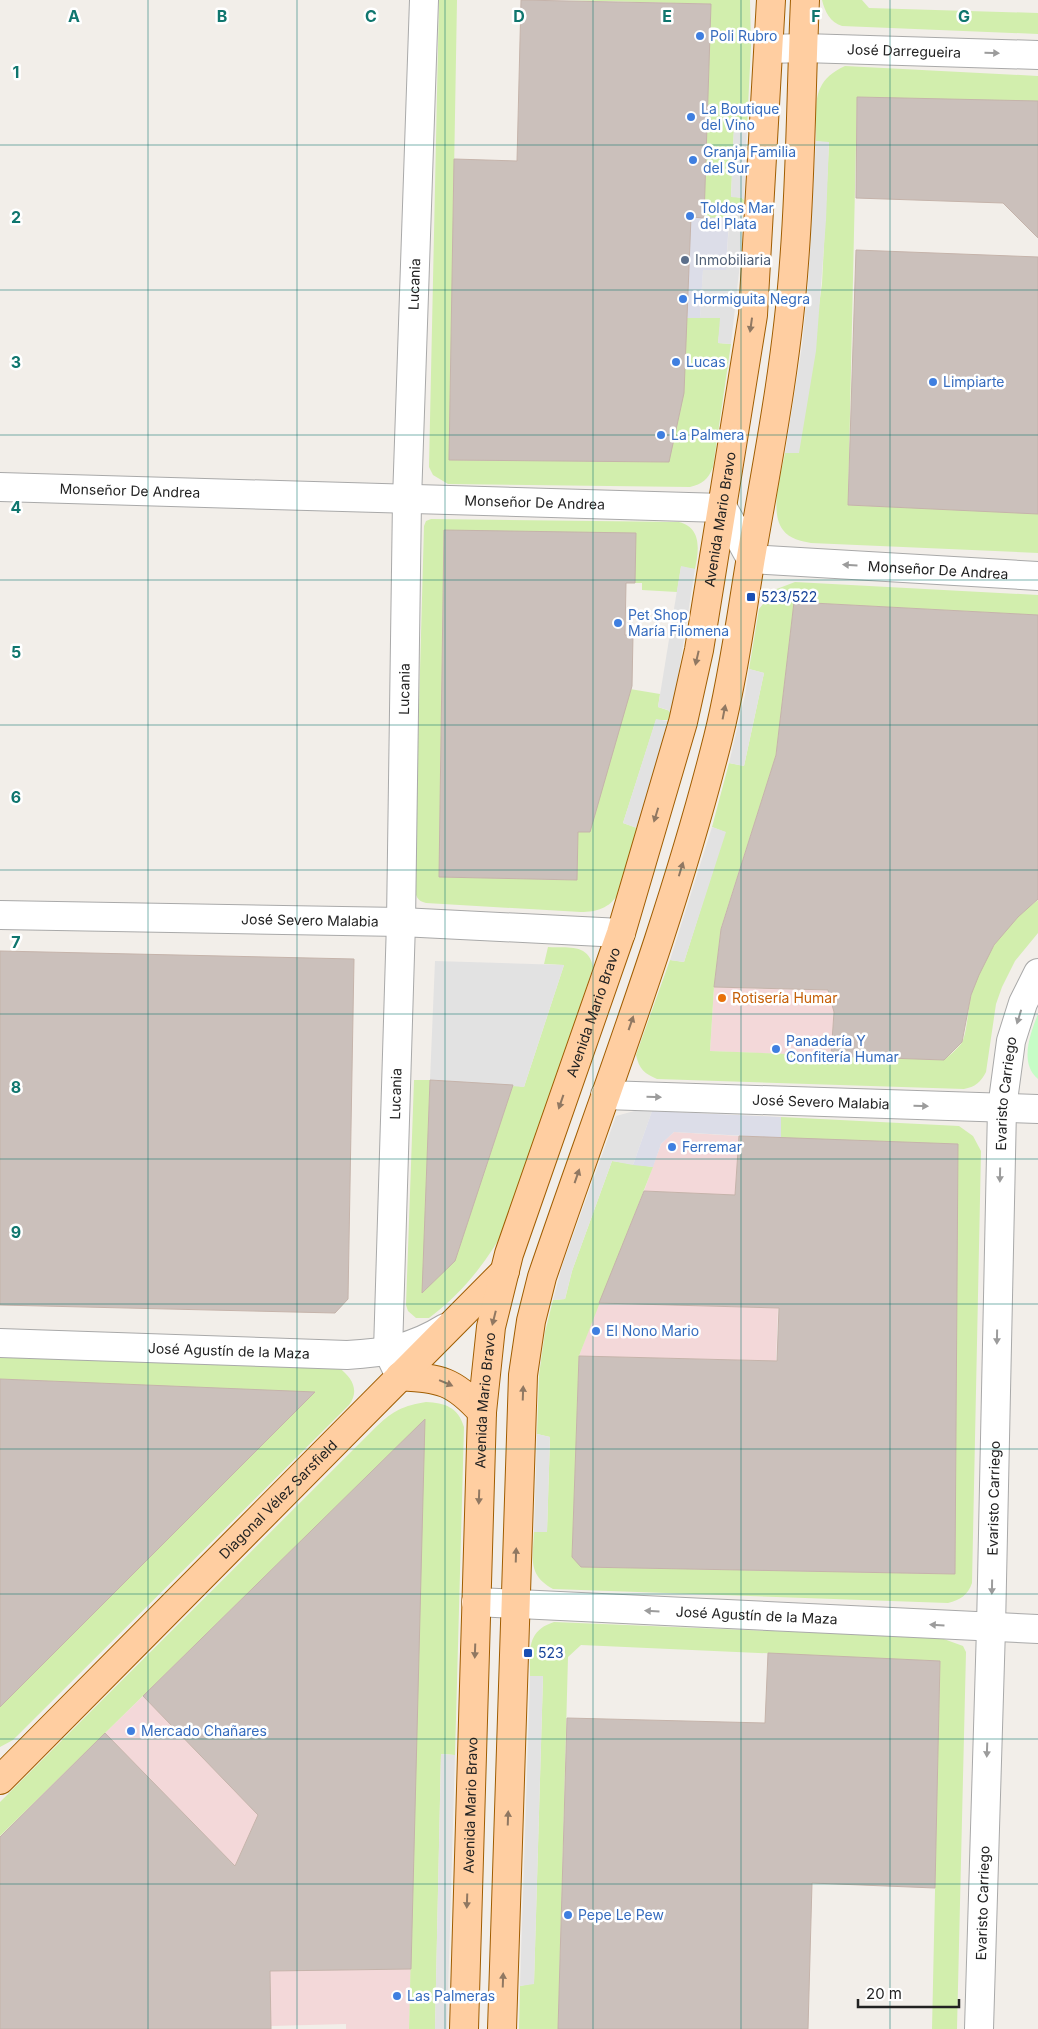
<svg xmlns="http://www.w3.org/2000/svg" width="1038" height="2029" font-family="Inter,sans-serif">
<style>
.commercial{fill:#f3d8d9}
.grass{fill:#d2eead}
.park{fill:#c6fcc6}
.parking{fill:#e2e2e2}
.plaza{fill:#dcdde8}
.building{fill:#cbc0bb;stroke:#c5b3aa}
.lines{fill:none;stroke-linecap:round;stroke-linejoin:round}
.minor-casing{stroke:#a9a9a9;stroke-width:30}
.major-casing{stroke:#a05d00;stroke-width:30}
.minor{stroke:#fff;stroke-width:28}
.major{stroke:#ffcea1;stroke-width:28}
.oneway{fill:#9c9c9c}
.oneway2{fill:#907862}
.grid{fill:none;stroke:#0f766e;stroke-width:1;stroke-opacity:0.55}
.shop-dot{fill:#3f7fe0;stroke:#fff;stroke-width:2}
.service-dot{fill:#5c6f8a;stroke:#fff;stroke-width:2}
.transit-dot{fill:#1a4fb4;stroke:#fff;stroke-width:2}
.food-dot{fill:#e8710a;stroke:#fff;stroke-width:2}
.labels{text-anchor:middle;stroke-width:5;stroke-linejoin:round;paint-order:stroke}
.shop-label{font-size:14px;fill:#366cbe;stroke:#fff;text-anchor:start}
.street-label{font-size:14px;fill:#222;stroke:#fff}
.service-label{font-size:14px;fill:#4e5e75;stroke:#fff;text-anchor:start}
.transit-label{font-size:14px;fill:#164399;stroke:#fff;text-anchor:start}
.food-label{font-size:14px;fill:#c56008;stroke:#fff;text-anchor:start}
.grid-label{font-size:16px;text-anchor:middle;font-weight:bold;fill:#0f766e;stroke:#fff;stroke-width:5;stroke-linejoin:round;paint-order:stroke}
</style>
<rect width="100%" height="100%" fill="#f2eee9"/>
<path class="commercial" d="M714 987 835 991 831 1056 710 1051Z
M674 1132 739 1136 735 1195 644 1191 661 1144Z
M599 1303 778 1308 776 1361 579 1356Z
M143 1696 258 1815 235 1866 105 1733Z
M411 1969 409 2029H346V2024L271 2026 270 1971Z"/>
<path class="grass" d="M439 0H457L449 460 668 462 679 416 686 318H721L718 343 731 344 713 467C708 480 702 484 690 487L448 484 433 475 429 467Z
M564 0H750L751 46 747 127H734L731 196 742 198 744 200 743 208 730 209 729 218H704L711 4Z
M822 0H862L869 8 1038 13V34L842 26C830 22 825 12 822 0Z
M845 66 1038 76V102L857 97 848 505 1038 513V553L811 543C802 541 789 539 783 530 769 512 781 474 785 453H798L822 284 829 143 816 141C817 108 809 82 845 66Z
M431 519 679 522C702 528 699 550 695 569L681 567 677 592 642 590V583H635L444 531 439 877 577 880 578 832 630 689 660 694 658 707 670 711 671 714 669 720H656L623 823 637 828 618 894C610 908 596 912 581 912L426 903C417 901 416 896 414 887L424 526 426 521Z
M795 582 1038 595V615L794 602 776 755 721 928 714 987 710 1051 944 1060C950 1055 956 1050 961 1044 967 1035 968 1008 971 995 981 957 1007 923 1038 900V933L1015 961 1002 987 996 1004 986 1072C981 1082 975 1087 964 1089L657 1079C645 1074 639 1069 636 1055L670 960 684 962 725 832 712 827 729 763 744 766 764 673 749 669 759 609 774 590Z
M548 947C567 948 589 943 593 967L509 1222C488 1260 464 1292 429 1318H416L408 1311 406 1305 414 1080H430L423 1273 433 1282 455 1260 513 1085 524 1087 564 965 544 964Z
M781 1117 959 1126 973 1136 981 1151 972 1583C968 1595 960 1600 948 1603L553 1589C527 1575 533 1558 534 1532H547L550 1437 537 1434 539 1375 545 1332 553 1300 565 1299 572 1271 612 1161 653 1167 579 1356 572 1557 582 1567 955 1574 958 1144 781 1138Z
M0 1356 339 1368C352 1377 360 1391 349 1405L13 1740 0 1747V1707L303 1392 0 1379Z
M426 1402C445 1403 458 1407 464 1427L455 1755 441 1754 435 2029H409L424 1433H411L0 1836V1802L377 1426C394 1410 403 1406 426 1402Z
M554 1622 941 1638 963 1646 966 1652 957 2029H932L940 1661 581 1645 568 1657 558 2029H519L520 1986 534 1983 543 1677 530 1676C530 1651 526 1631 554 1622Z"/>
<path class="park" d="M1038 1014V1079C1019 1063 1030 1034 1038 1014Z"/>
<path class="parking" d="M734 126 747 127 744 200 742 198 731 197Z
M816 141 829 142 826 220 816 351 799 453H785L802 346 808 285Z
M743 207 739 272 731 344 718 343 720 318H700L703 269 726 270 730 208Z
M681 566 695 569 671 722 637 828 623 823 656 719 667 721 671 714 668 710 658 707Z
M749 669 764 673 744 766 729 763 745 695Z
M712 827 726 832 684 962 670 960Z
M435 961 564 965 524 1087 430 1080Z
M638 1110 652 1111 633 1165 612 1161 572 1271 565 1299 553 1300 562 1266 616 1116Z
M537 1434 550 1437 547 1532H534Z
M530 1676H543L534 1984 520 1986Z
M441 1754 455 1755 447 2029H435Z"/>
<path class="plaza" d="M691 217 729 218 726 270H703L700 318H686Z
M652 1111 781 1117V1138L674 1132 661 1144 653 1167 633 1165Z"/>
<path class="building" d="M521 0 711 4 704 218 691 217 684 393 669 462 449 460 454 159 517 161Z
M857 97 1038 101V238L1003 203 856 198Z
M856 250 1038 257V514L848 505Z
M444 530 636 533 635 583H626L625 635H633L632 686 590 832H578L577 880 439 877Z
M794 602 1038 615V899L1018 917 994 945 979 975 971 995 962 1042 944 1060 831 1056 834 1012 828 990 714 987 721 929 776 755Z
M0 951 354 959 348 1299 335 1313 0 1305Z
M430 1080 513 1085 455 1261 422 1293Z
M739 1136 958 1144 955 1574 581 1567 572 1557 579 1356 777 1361 779 1308 599 1303 644 1191 735 1195Z
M0 1379 315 1392 0 1707Z
M425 1419 411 1969 270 1971 271 2029H0V1837L105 1733 235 1866 258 1815 143 1696Z
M768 1653 940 1661 935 1888 812 1883 808 2029H558L567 1718 765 1723Z"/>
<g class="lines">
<g class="minor-casing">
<g id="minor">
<path id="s1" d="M769 49 803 48 1038 55"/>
<path id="s2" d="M0 487 723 508 751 559 1038 576"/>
<path id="s3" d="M0 915 401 922 621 933"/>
<path id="s4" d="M605 1095 1038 1109"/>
<path id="s5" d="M0 1343 347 1355C385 1353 413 1348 445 1328"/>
<path id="s6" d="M400 1376 388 1351 401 922 407 500 424 0"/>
<path id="s7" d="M476 1602 1038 1629"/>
<path id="s8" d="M979 2029 991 1628 1002 1108 1011 1041 1023 1003 1038 973"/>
</g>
</g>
<g class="major-casing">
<g id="major">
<path d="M400 1376C441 1379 453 1380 482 1412"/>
<path id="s9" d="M0 1780 505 1271"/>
<path id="s10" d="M464 2029 482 1412 491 1327 509 1254 621 933 683 722 699 650 753 315 771 0"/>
<path d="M502 2029 523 1375 531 1321 542 1277C603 1098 672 921 718 738 733 678 741 617 751 557 768 459 787 362 794 263 801 176 801 88 805 0"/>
</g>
</g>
<use href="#minor" class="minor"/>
<use href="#major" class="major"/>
</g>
<defs><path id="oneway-solid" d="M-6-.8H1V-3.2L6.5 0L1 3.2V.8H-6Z" transform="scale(1.25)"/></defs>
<g class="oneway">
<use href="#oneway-solid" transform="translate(992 53) rotate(2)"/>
<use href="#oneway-solid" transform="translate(850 565) rotate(-177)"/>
<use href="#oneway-solid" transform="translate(1019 1017) rotate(107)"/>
<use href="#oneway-solid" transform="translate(654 1097) rotate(2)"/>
<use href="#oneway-solid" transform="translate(921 1106) rotate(2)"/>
<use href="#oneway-solid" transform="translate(1000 1175) rotate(91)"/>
<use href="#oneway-solid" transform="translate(997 1337) rotate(91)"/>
<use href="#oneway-solid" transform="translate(992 1587) rotate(91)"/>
<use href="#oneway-solid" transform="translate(652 1611) rotate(-177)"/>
<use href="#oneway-solid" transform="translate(937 1625) rotate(-177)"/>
<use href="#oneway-solid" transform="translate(987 1750) rotate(92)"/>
</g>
<g class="oneway2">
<use href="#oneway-solid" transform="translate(751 325) rotate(98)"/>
<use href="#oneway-solid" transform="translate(697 658) rotate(103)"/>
<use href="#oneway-solid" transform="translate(724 712) rotate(-79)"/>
<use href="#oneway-solid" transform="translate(656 815) rotate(107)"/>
<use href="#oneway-solid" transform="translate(681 869) rotate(-73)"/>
<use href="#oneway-solid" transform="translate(631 1023) rotate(-71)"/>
<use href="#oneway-solid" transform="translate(561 1102) rotate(109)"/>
<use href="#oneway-solid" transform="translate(577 1176) rotate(-71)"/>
<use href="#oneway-solid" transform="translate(494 1318) rotate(104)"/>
<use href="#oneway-solid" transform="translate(446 1383) rotate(23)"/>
<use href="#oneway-solid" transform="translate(523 1393) rotate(-88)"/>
<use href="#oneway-solid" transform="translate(479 1497) rotate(92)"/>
<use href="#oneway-solid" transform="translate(516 1555) rotate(-88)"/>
<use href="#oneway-solid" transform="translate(475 1651) rotate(92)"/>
<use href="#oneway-solid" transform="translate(508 1818) rotate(-88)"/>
<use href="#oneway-solid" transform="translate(467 1901) rotate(92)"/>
<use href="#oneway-solid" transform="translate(503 1980) rotate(-88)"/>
</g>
<path class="grid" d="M148 0V2029M297 0V2029M445 0V2029M593 0V2029M741 0V2029M890 0V2029M0 145H1038M0 290H1038M0 435H1038M0 580H1038M0 725H1038M0 870H1038M0 1014H1038M0 1159H1038M0 1304H1038M0 1449H1038M0 1594H1038M0 1739H1038M0 1884H1038"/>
<g class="shop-dot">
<circle cx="700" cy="36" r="5"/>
<circle cx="691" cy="117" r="5"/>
<circle cx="693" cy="160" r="5"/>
<circle cx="690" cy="216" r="5"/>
<circle cx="683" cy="299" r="5"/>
<circle cx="676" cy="362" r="5"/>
<circle cx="933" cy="382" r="5"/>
<circle cx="661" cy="435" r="5"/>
<circle cx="618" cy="623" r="5"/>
<circle cx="776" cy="1049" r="5"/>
<circle cx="672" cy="1147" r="5"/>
<circle cx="596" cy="1331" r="5"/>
<circle cx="131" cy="1731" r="5"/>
<circle cx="568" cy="1915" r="5"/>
<circle cx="397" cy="1996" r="5"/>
</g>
<circle class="service-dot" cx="685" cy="260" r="5"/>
<g class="transit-dot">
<rect x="746" y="592" width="10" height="10" rx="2.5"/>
<rect x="523" y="1648" width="10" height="10" rx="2.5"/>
</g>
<circle class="food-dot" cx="722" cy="998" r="5"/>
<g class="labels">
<g class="shop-label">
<text x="710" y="41">Poli Rubro</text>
<text x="701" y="114">La Boutique<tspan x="701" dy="16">del Vino</tspan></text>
<text x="703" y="157">Granja Familia<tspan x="703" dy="16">del Sur</tspan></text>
<text x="700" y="213">Toldos Mar<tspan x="700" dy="16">del Plata</tspan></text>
<text x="693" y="304">Hormiguita Negra</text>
<text x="686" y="367">Lucas</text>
<text x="943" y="387">Limpiarte</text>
<text x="671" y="440">La Palmera</text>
<text x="628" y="620">Pet Shop<tspan x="628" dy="16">María Filomena</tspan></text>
<text x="786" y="1046">Panadería Y<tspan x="786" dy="16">Confitería Humar</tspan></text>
<text x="682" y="1152">Ferremar</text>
<text x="606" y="1336">El Nono Mario</text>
<text x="141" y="1736">Mercado Chañares</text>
<text x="578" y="1920">Pepe Le Pew</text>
<text x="407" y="2001">Las Palmeras</text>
</g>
<g class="street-label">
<text dy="5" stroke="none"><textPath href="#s1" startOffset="135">José Darregueira</textPath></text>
<text dy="5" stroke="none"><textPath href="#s6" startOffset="1095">Lucania</textPath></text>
<text dy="5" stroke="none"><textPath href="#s2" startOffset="130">Monseñor De Andrea</textPath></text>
<text dy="5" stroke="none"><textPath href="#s2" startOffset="535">Monseñor De Andrea</textPath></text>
<text dy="5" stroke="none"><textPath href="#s10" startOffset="1544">Avenida Mario Bravo</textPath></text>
<text dy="5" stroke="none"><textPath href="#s2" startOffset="969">Monseñor De Andrea</textPath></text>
<text dy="5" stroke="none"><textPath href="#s6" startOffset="690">Lucania</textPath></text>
<text dy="5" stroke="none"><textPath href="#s3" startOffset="310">José Severo Malabia</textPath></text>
<text dy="5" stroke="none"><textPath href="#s10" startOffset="1034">Avenida Mario Bravo</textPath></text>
<text dy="5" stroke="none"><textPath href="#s6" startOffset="285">Lucania</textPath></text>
<text dy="5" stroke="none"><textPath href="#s8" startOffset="936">Evaristo Carriego</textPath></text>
<text dy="5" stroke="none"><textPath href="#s4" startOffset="216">José Severo Malabia</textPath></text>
<text dy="5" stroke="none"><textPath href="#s5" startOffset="229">José Agustín de la Maza</textPath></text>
<text dy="5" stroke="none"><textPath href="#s10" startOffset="629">Avenida Mario Bravo</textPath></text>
<text dy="5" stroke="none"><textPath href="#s8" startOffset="531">Evaristo Carriego</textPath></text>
<text dy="5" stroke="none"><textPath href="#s9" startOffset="395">Diagonal Vélez Sarsfield</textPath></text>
<text dy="5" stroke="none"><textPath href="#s7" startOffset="281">José Agustín de la Maza</textPath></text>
<text dy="5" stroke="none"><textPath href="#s10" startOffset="224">Avenida Mario Bravo</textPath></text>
<text dy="5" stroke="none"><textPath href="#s8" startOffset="126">Evaristo Carriego</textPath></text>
</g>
<g class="service-label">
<text x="695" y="265">Inmobiliaria</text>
</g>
<g class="transit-label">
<text x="761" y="602">523/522</text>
<text x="538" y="1658">523</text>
</g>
<g class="food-label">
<text x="732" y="1003">Rotisería Humar</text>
</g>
</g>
<g class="grid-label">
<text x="74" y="22">A</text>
<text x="222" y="22">B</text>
<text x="371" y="22">C</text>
<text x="519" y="22">D</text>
<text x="667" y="22">E</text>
<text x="816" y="22">F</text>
<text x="964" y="22">G</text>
<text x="16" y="78">1</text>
<text x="16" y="223">2</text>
<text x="16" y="368">3</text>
<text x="16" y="513">4</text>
<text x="16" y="658">5</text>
<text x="16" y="803">6</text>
<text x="16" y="948">7</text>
<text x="16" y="1093">8</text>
<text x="16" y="1238">9</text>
</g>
<path d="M858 1999v8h101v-8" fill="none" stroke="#222222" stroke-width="2.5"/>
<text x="866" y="1999" font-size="15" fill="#222222" stroke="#ffffff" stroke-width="4" paint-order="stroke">20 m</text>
</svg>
